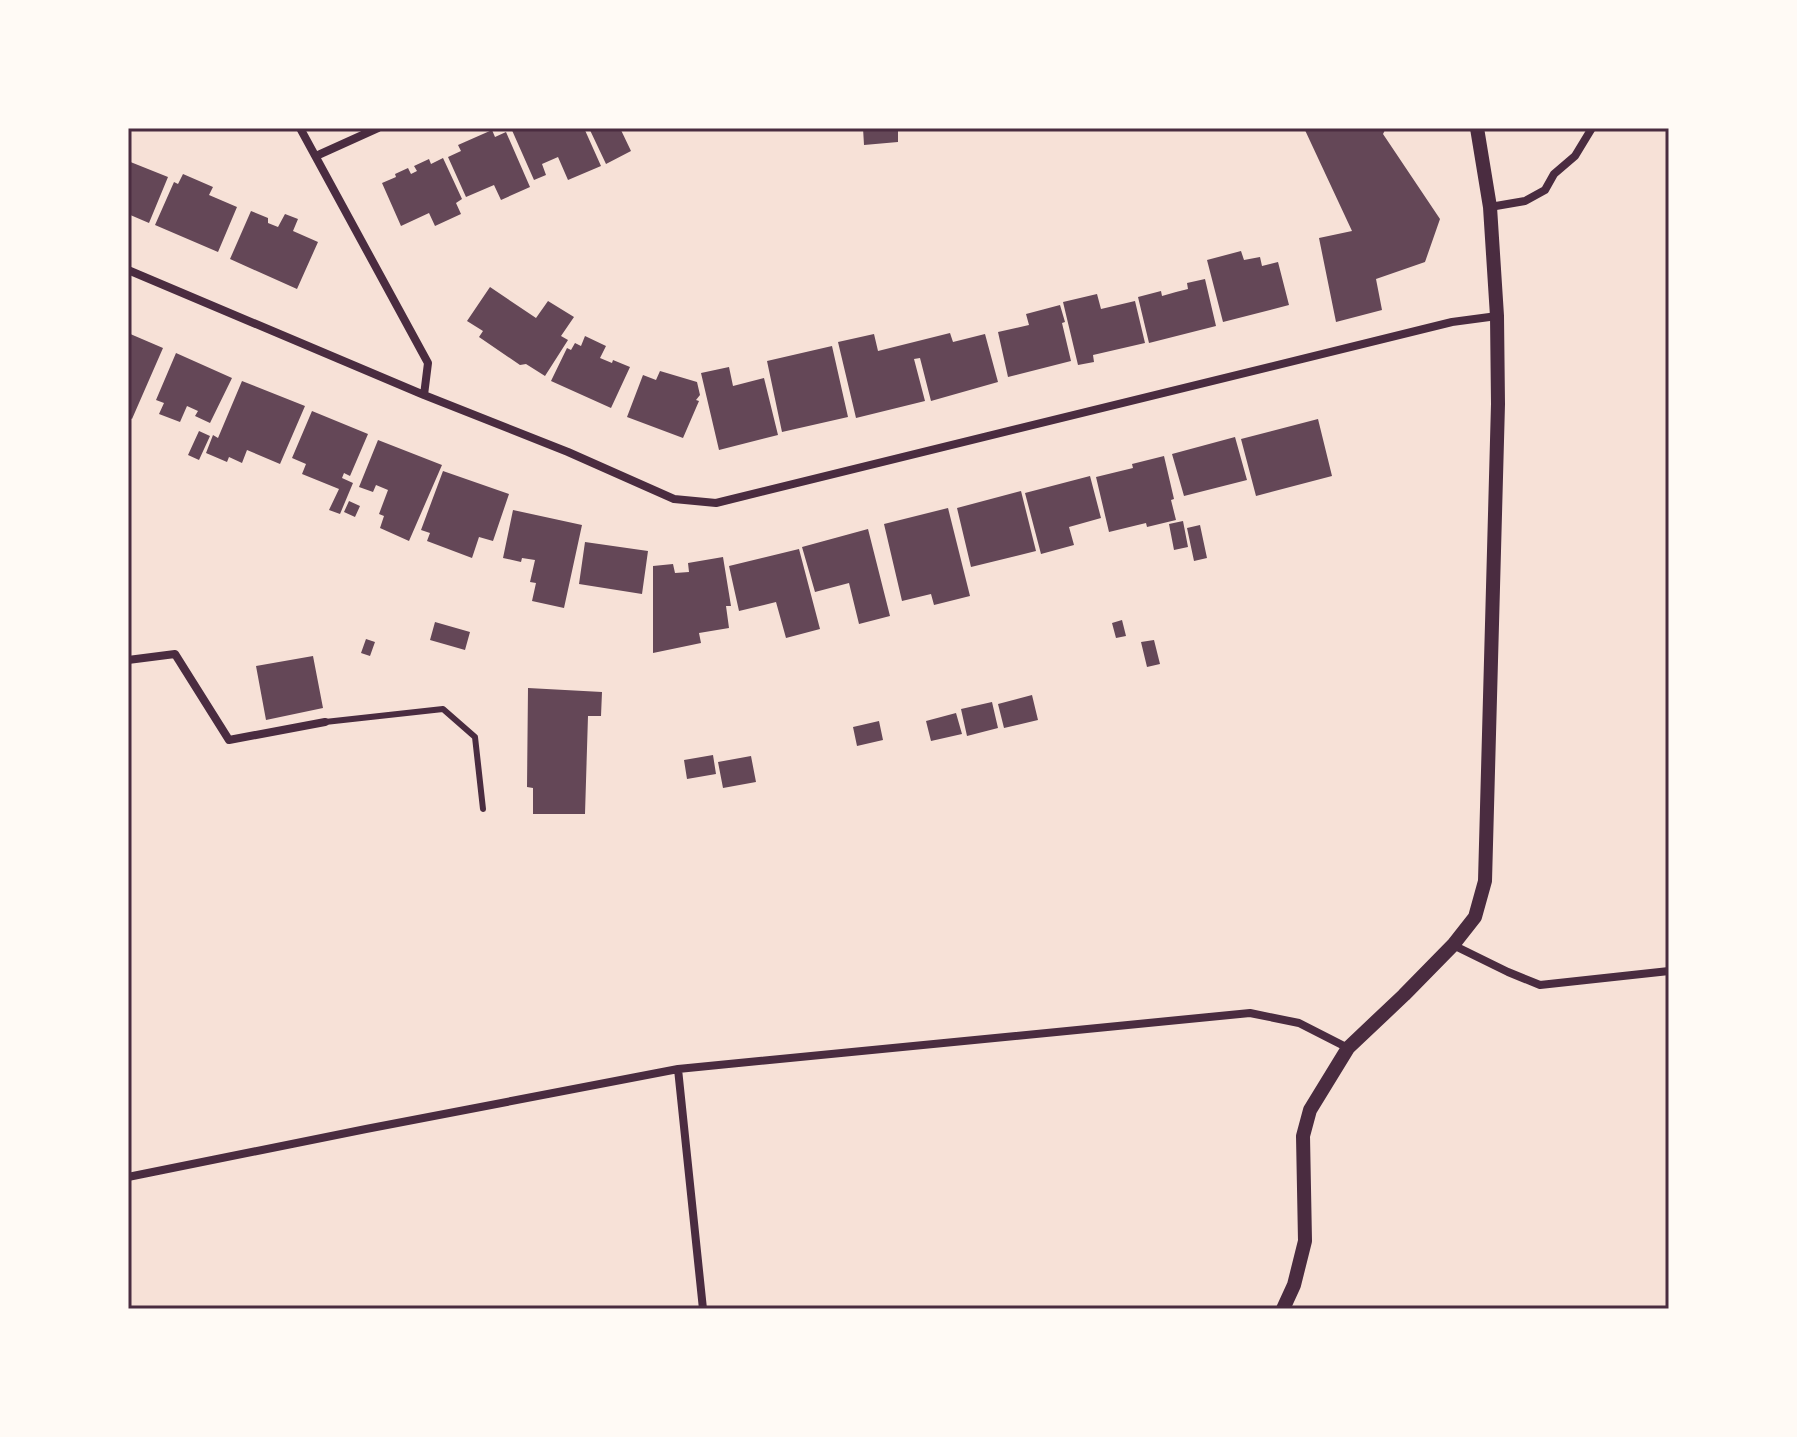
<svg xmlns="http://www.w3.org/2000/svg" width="1797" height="1437" font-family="Manrope,sans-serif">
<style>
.building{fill:#644757}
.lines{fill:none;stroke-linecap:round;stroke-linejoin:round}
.service{stroke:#4a2c40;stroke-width:6}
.minor{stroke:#4a2c40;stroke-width:8}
.tertiary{stroke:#4a2c40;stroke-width:14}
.neatline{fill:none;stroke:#4a2c40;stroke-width:3}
</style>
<rect width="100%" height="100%" fill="#f7e1d7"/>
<path class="building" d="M511 128H584L601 166 568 180 558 157 542 164 546 175 534 180Z
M589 128H620L631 151 606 164Z
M863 128H898V142L864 145Z
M1304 128H1386L1383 134 1440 219 1425 262 1376 279 1382 310 1336 322 1319 238 1352 231Z
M492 130 495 137 506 132 530 187 501 200 494 185 466 197 448 157 461 151 458 145Z
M443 158 462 199 456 203 461 214 435 226 429 213 401 226 382 183 396 177 395 174 408 168 411 174 417 171 414 166 429 159 431 164Z
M128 161 168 177 149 223 128 214Z
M183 174 213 187 209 195 237 207 218 252 155 225 174 182 178 184Z
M251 211 268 218V223L278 227 285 214 298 219 293 231 318 242 297 289 230 259Z
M1241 251 1244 260 1260 257 1262 266 1278 262 1289 305 1223 322 1207 260Z
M1205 279 1216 326 1149 343 1138 297 1161 291 1162 296 1176 292 1188 289 1187 283Z
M490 287 536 318 548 301 574 317 561 336 568 340 545 376 526 364 520 365 479 337 483 331 467 321Z
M1097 294 1101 309 1135 301 1145 343 1093 355 1094 362 1078 365 1063 302Z
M1060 305 1065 322 1062 323 1071 361 1008 377 998 332 1029 325 1026 314Z
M128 333 163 348 132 419 128 417Z
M950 333 953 342 985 334 998 382 931 401 920 358 914 359 925 401 856 418 838 342 874 334 878 351Z
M585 336 606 346 600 358 612 363 613 360 630 367 611 408 551 381 567 348 571 350 575 343 581 346Z
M832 346 848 417 782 432 767 361Z
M176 353 232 378 210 423 195 416 198 411 187 406 180 422 159 414 164 403 156 400Z
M729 367 733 386 764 378 778 435 719 450 701 373Z
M660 371 697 382 700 395 696 400 699 401 683 438 627 417 643 375 656 380Z
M242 381 305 406 280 464 247 450 242 463 229 457 227 462 206 453 213 435 218 438Z
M312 411 368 434 350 476 344 473 342 478 353 483 340 514 329 510 339 489 302 474 306 464 292 458Z
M1318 419 1332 476 1256 496 1241 439Z
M199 431 210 436 199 460 188 455Z
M1235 437 1247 480 1184 496 1172 454Z
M378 440 442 465 409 541 380 528 384 516 379 514 388 490 376 485 373 492 359 487Z
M1164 456 1174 499 1171 500 1176 520 1147 527 1146 523 1109 532 1096 477 1133 468 1132 464Z
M443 471 509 494 493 541 479 537 472 558 427 541 430 533 421 530Z
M1090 476 1101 518 1069 527 1074 545 1041 554 1025 493Z
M1021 491 1036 551 971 567 957 508Z
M349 501 360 506 355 517 344 512Z
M948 508 970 596 934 605 931 594 902 601 884 524Z
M513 510 582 525 564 608 532 601 536 583 530 582 535 560 522 558 521 562 503 558Z
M1183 521 1188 547 1174 550 1169 524Z
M1200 525 1207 558 1194 561 1187 528Z
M868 529 890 616 859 624 849 583 815 592 802 547Z
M585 542 648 551 642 594 579 584Z
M799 549 820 629 786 638 776 602 739 611 729 566Z
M723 557 731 606H726L729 628 699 633 701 643 653 653V566L673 564 675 573 689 572 688 563Z
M1122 620 1126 636 1116 638 1112 623Z
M435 622 470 632 465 650 430 640Z
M366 639 375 642 370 656 361 653Z
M1154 640 1160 664 1147 667 1141 642Z
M313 656 323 708 266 720 256 666Z
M528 688 602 692 601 716H588L585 814H533V788L527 787Z
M1032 695 1038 720 1004 728 998 704Z
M992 702 998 728 967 736 961 709Z
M956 713 962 734 931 741 926 721Z
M879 721 883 740 857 746 853 727Z
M713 755 716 774 687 779 684 760Z
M751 756 756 782 723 788 718 762Z"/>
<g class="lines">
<path class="service" d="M325 722 443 709 475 737 483 809"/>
<path class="minor" d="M300 128 428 363 424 395
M316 156 378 128
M1490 207 1525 201 1545 190 1554 174 1575 156 1592 128
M128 270 424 395 568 452 674 499 716 503 1452 322 1497 316
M128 660 175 654 229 740 325 722
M1453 945 1508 972 1540 985 1669 971
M678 1069 703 1309
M128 1177 366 1129 678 1069 1250 1013 1299 1023 1348 1048"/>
<path class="tertiary" d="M1283 1309 1294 1285 1305 1241 1303 1136 1310 1110 1348 1048 1404 995 1453 945 1475 917 1485 881 1498 404 1497 316 1490 207 1477 128"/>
</g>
<rect width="1797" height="1437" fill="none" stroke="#fffaf5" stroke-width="260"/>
<rect x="130" y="130" width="1537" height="1177" class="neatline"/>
</svg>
